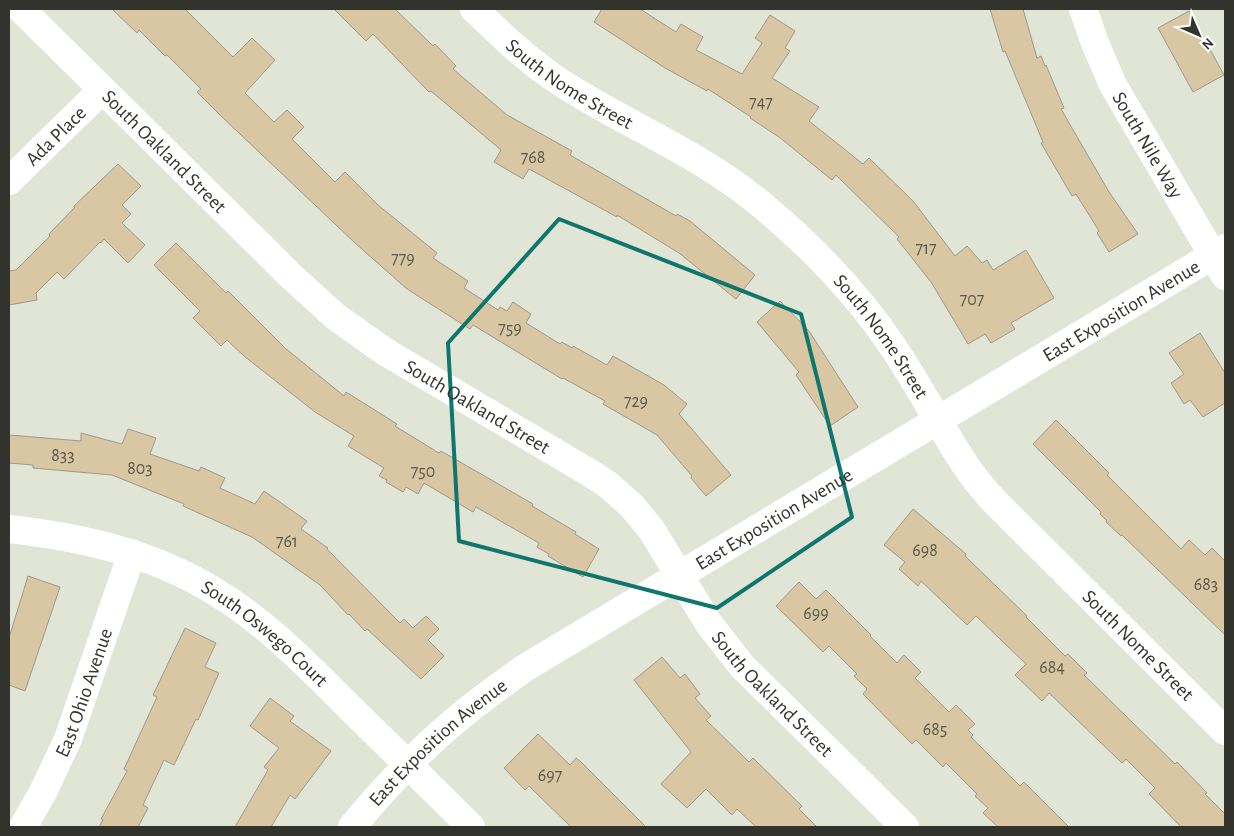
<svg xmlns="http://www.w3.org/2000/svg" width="1234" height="836" font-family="'Alegreya Sans',sans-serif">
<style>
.building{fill:#d8c7a2;stroke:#9f998c}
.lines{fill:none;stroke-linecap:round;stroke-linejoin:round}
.minor{stroke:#fff;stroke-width:28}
.marked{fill:none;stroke:#0f766e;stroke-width:4;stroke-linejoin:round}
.labels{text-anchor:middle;stroke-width:5;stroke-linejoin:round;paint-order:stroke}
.number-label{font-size:18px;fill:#5c584a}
.street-label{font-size:20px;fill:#32332d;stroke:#fff}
</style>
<rect width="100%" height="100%" fill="#e1e5d6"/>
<path class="building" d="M112 9H185L233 57 252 38 275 60 245 93 274 122 287 110 304 127 292 139 335 182 345 172 378 205 437 253 433 258 468 281 464 288 498 310 500 307 507 311 513 302 531 314 526 323 560 344 562 342 572 348 573 346 607 365 613 356 664 385 687 404 679 414 731 475 706 496 691 478 692 476 657 435 603 404 605 401 563 378 562 379 473 325 470 329 407 289 355 243 221 116 197 92 201 89 167 55 165 56 139 30 137 33Z
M334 9H395L433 46 435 44 456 66 453 69 507 115 572 151 570 155 676 216 677 214 690 221 755 275 736 299 679 253 617 215V217L529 169 523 179 494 162 501 150 431 91 429 92 373 34 366 41Z
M602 9H640L676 32 681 24 703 37 696 50 742 74 762 43 755 38 770 15 795 31 785 48 790 51 772 78 819 107 809 121 863 164 869 158 913 201 955 256 967 246 982 263 987 260 993 270 1026 250 1054 298 1011 323 1015 329 991 343 985 334 968 344 931 282 897 239 899 237 836 175 832 180 779 137 750 118 751 117 708 89 707 91 665 68 594 22Z
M990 9H1023L1037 58 1041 56 1045 66 1046 65 1064 108 1061 109 1109 192 1138 234 1109 252 1097 233 1099 231 1076 194 1072 196 1041 143 1043 142 1005 51 1003 52Z
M1189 11 1224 75 1193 92 1158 28Z
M118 164 141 186 122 205 131 214 122 223 145 245 128 263 104 239 101 243 100 242 64 279 57 272 36 293 37 300 9 305V271L16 270 50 236 49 234 75 207 74 206Z
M176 243 226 293 228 291 285 348 344 396 346 392 397 424 395 426 439 453 441 451 533 504 532 506 576 532 575 534 599 549 583 577 548 556 549 554 537 547 539 543 476 507 473 512 424 483 418 494 406 487 403 492 386 482 387 480 379 476 384 468 348 446 354 436 315 412 244 356 227 340 221 346 193 318 200 311 154 265Z
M780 301 809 331 858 407 830 426 796 375 799 372 757 322Z
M1200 333 1225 373V403L1203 417 1190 400 1184 404 1171 383 1184 374 1169 353Z
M1056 420 1109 473 1107 475 1181 549 1189 540 1205 555 1212 548 1225 561V635L1122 535 1121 536 1106 522 1107 521 1100 514 1101 512 1033 444Z
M128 429 156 438 150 454 199 471 201 467 225 478 220 488 255 504 264 491 307 521 301 529 328 548 327 549 400 623 404 619 413 628 426 616 439 629 428 640 444 656 421 679 367 629 365 631 349 614 348 615 320 585 252 537 183 506 184 504 112 475 33 468V465L9 463V435L81 441V433L122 444Z
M913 509 966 554 965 556 1027 616 1026 617 1065 656 1068 654 1087 673 1084 675 1175 764 1177 762 1207 793 1205 794 1225 814V827H1181L1149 794 1155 788 1126 759 1122 763 1049 693 1042 701 1015 675 1026 664 976 616 967 625 921 581 918 586 899 569 905 562 884 545Z
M28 576 60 587 25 691 9 685V638Z
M799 582 816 599 826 590 871 635 870 636 897 663 904 655 921 672 915 678 949 712 956 705 975 724 968 730 973 735 971 737 1020 786 1024 782 1069 827H998L983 813 988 808 975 796 977 794 946 763 943 767 916 740 912 744 863 694 867 689 854 676 857 674 829 646 823 652 776 606Z
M185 628 216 643 205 667 219 673 198 720 196 719 174 765 164 760 143 805 148 808 138 827H99L103 820 101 819 127 771 124 769 157 697 153 695Z
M662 657 680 678 685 674 700 694 695 698 711 716 706 720 749 762 753 758 802 806 799 809 817 827H756L737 809 732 815 706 789 687 808 661 784 691 752 634 680Z
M270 698 294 716 290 721 331 751 295 799 290 795 271 827H235L268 770 264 767 279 748 250 726Z
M538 734 570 765 576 758 581 762 646 827H571L529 786 525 790 504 768Z"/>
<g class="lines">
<g class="minor">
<path id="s1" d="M21 9 292 277 336 317 384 351 590 473 607 484 631 505 651 529 709 624 742 666 905 827"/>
<path id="s2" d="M474 9C501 35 528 61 560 82 626 125 702 154 763 206 812 247 857 293 893 347 919 385 940 427 966 466 974 478 984 490 994 501L1225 731"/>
<path id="s3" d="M1083 9 1095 43 1113 85 1225 276"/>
<path id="s4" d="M9 181 102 90"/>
<path id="s5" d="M9 529C81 537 152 553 214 591 264 621 303 661 344 702 386 743 429 785 471 827"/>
<path id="s6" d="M23 827 43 792 68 739 132 553"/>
<path id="s7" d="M352 827C385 787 421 748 462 715 481 699 503 684 523 669L1225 248"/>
</g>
</g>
<path class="marked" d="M559 219 801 314 852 517 717 608 459 541 448 343Z"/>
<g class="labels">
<g class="number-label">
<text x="761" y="108">747</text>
<text x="533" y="163">768</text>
<text x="926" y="254">717</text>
<text x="403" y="264">779</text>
<text x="972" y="305">707</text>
<text x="510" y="334">759</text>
<text x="636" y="407">729</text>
<text x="63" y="461">833</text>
<text x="140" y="474">803</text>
<text x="423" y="477">750</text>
<text x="287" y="547">761</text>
<text x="925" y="556">698</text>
<text x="1206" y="590">683</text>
<text x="816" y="619">699</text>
<text x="1052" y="673">684</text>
<text x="935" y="735">685</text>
<text x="550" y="781">697</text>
</g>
<g class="street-label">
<text dy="7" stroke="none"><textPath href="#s2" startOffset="122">South Nome Street</textPath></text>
<text dy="7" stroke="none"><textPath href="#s4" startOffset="65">Ada Place</textPath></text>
<text dy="7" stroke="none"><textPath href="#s3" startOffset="151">South Nile Way</textPath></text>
<text dy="7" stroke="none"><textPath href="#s1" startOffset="202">South Oakland Street</textPath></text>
<text dy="7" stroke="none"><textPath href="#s7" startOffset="931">East Exposition Avenue</textPath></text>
<text dy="7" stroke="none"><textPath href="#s2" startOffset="528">South Nome Street</textPath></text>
<text dy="7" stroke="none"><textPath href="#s1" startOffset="608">South Oakland Street</textPath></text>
<text dy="7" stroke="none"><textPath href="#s7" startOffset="526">East Exposition Avenue</textPath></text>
<text dy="7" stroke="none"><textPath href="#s5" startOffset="282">South Oswego Court</textPath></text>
<text dy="7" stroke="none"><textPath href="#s2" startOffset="932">South Nome Street</textPath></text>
<text dy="7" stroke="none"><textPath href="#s6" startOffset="148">East Ohio Avenue</textPath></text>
<text dy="7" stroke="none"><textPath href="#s1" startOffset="1028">South Oakland Street</textPath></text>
<text dy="7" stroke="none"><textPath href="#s7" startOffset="121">East Exposition Avenue</textPath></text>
</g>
</g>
<rect width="1234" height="836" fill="none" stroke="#32332d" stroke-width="20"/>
<g transform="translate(1199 35) rotate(135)" stroke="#ffffff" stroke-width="4" paint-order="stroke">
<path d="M0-4L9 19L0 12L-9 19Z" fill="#32332d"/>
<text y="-8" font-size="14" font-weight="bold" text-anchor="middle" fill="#32332d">N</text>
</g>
</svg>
